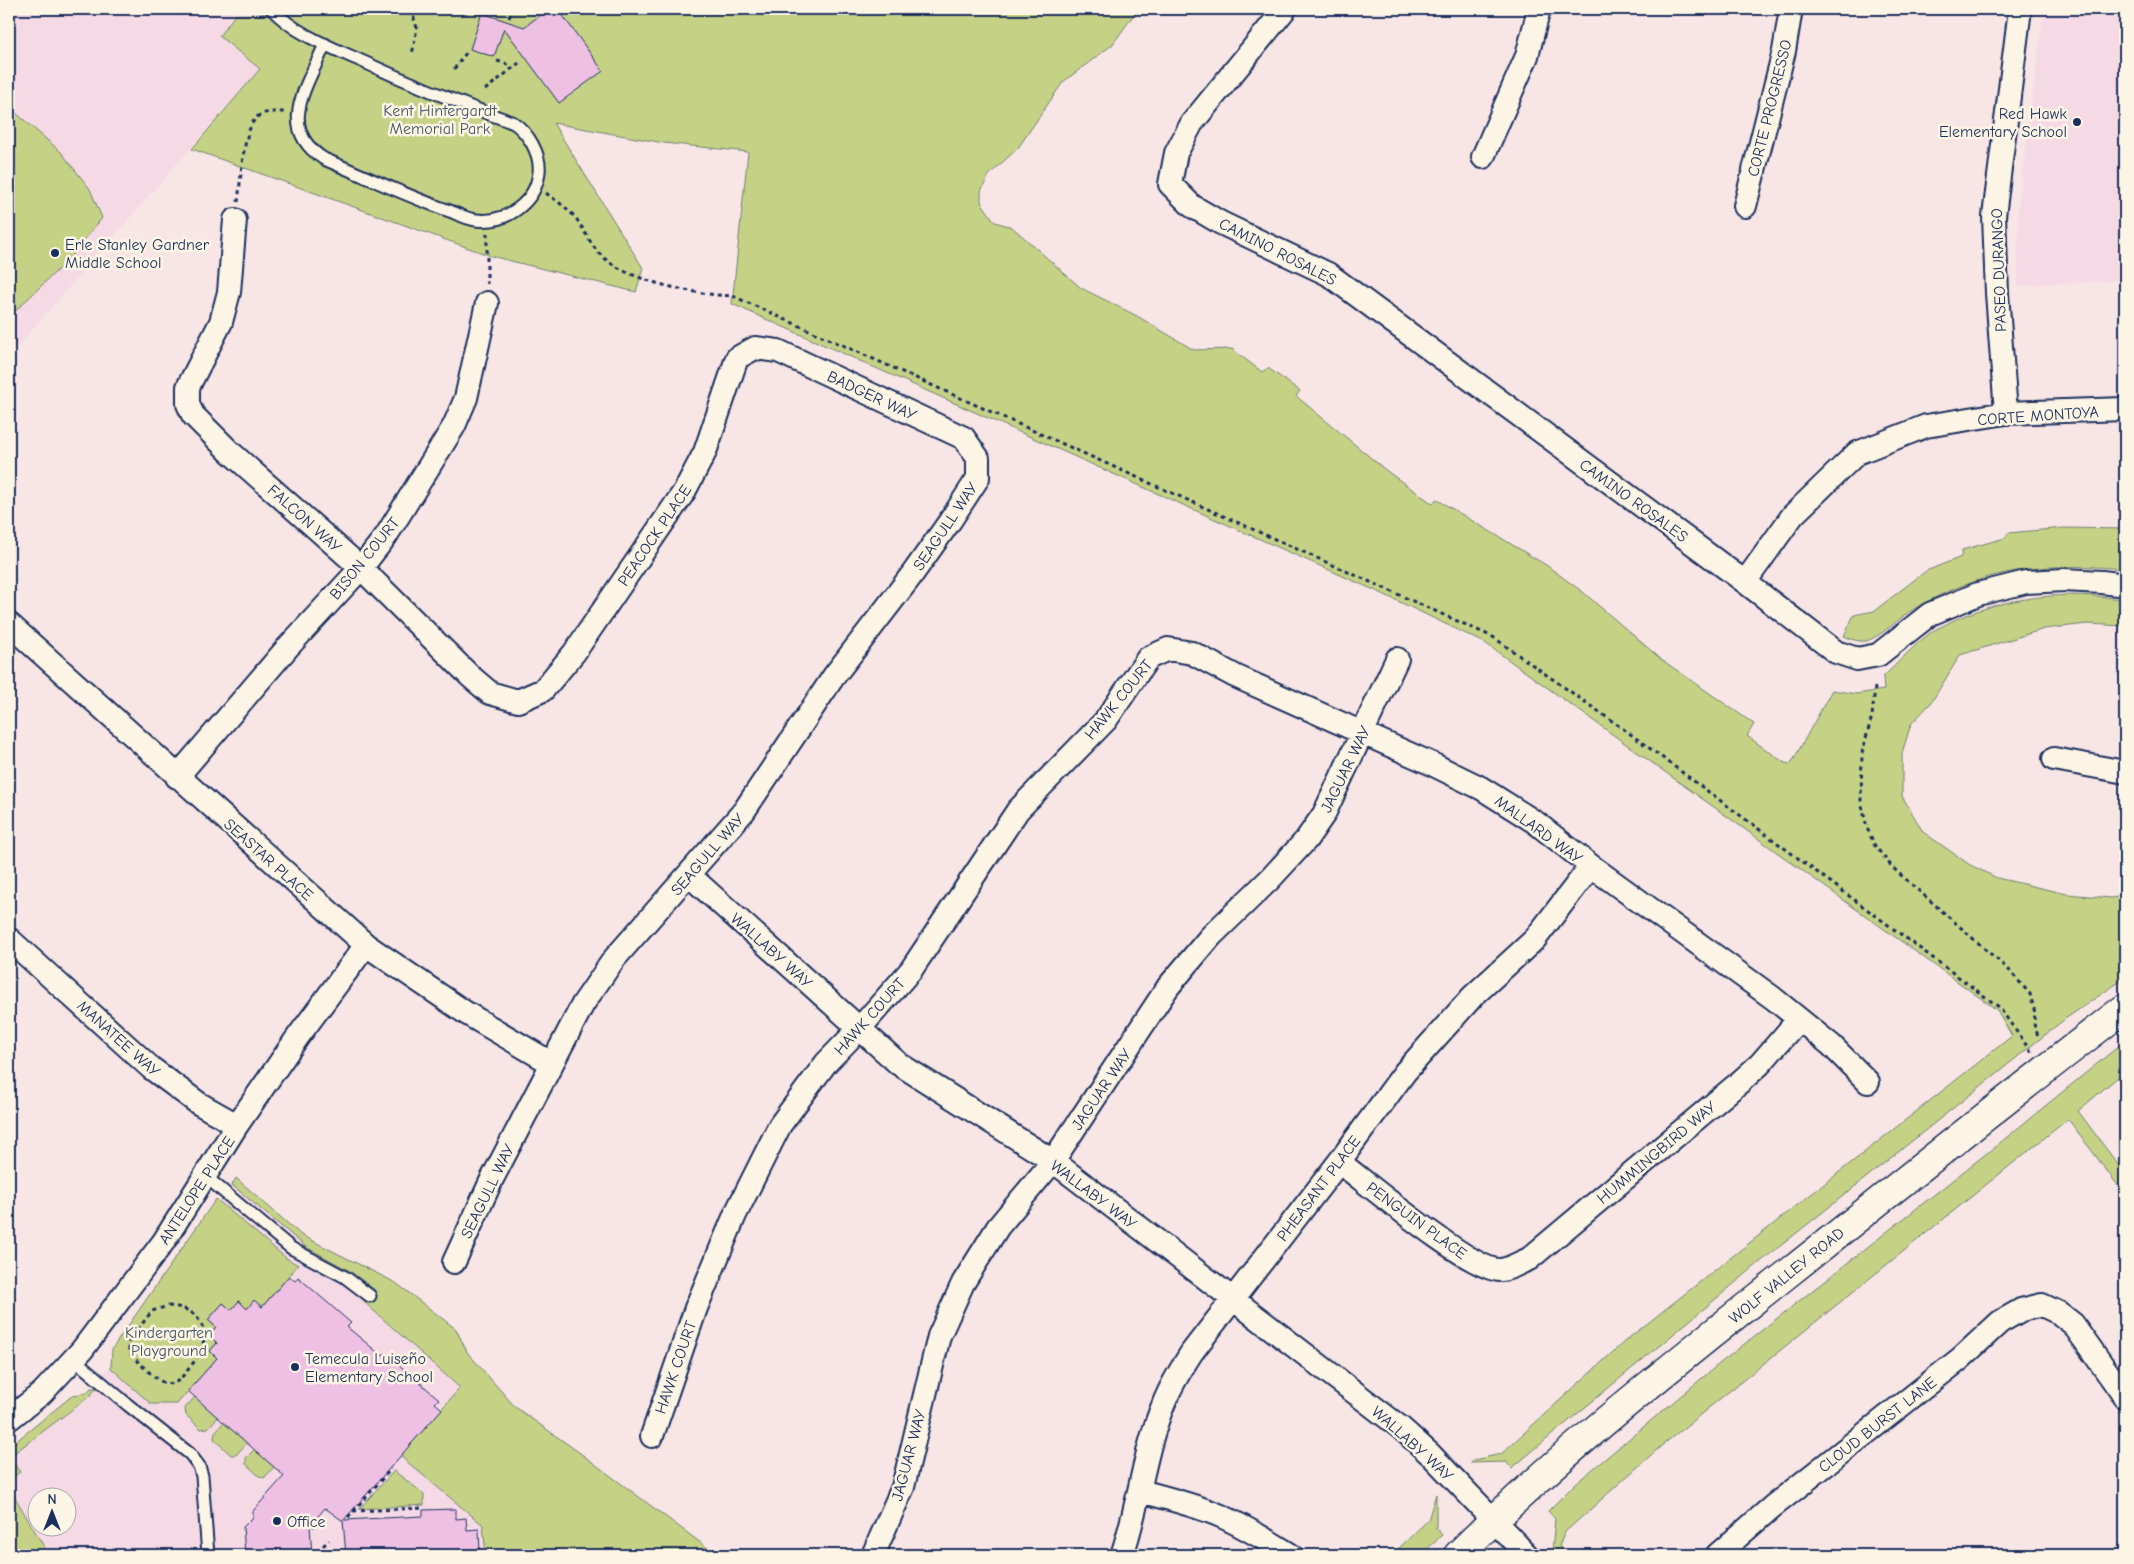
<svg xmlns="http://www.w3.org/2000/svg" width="2134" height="1564" font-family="'Comic Neue',sans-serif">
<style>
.built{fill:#f5dae5;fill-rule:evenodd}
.green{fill:#c5d285;stroke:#708072}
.building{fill:#eec0e4;stroke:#1b2f5e}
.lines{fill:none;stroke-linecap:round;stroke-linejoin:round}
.service-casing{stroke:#1b2f5e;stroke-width:15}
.minor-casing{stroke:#1b2f5e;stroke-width:26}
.secondary-casing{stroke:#1b2f5e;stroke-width:31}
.path{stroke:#1b2f5e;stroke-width:3;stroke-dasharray:4 4;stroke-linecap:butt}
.service{stroke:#fcf5e5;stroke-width:11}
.minor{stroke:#fcf5e5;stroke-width:22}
.secondary{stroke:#fcf5e5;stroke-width:28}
.poi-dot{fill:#1b2f5e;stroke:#fcf5e5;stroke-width:2}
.labels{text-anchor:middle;stroke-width:5;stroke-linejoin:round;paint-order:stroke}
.street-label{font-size:16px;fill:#1b2f5e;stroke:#fcf5e5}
.park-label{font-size:16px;fill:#465868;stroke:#fcf5e5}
.poi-label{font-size:16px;fill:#1b2f5e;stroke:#fcf5e5;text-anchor:start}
</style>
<rect width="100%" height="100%" fill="#f8e5e5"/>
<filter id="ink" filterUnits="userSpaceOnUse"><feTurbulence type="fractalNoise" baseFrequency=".02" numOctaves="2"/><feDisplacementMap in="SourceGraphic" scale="10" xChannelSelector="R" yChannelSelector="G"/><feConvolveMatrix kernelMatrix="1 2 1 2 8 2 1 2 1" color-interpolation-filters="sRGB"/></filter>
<g filter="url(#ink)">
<path class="built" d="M9 9H222L235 15 219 36 260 69 9 356Z
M2044 9H2125V280L2018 286V208Z
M236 1178 301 1235 396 1283 456 1329 467 1352 515 1407 580 1453 717 1555H49L9 1487V1447L73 1395 86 1393 110 1367V1363L116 1354 240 1218 220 1202ZM38 1496H68V1526H38Z"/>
<path class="green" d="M276 9H1138L1112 45 1063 82 1018 148 989 175 981 191V202L995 222 1012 227 1081 288 1137 316 1194 350 1232 349 1262 372 1268 368 1300 391 1296 396 1388 472 1433 504 1436 499 1546 565 1584 593 1662 660 1754 724 1747 736 1785 763 1790 764 1794 759 1832 690 1856 694 1884 690 1883 677C1898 663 1913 646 1930 633 1936 628 1944 626 1950 622 2002 597 2068 589 2125 600V626L2087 624 2044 629 1960 655 1931 703 1911 724 1902 753V796L1923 832 1970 865 1997 878 2067 894 2111 898 2125 896V978L2065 1019 1759 1263 1512 1468 1506 1462 1470 1463 1474 1460 1501 1454 1625 1341 2012 1036 1997 1010 1485 643 1383 594 732 304 748 152 664 143 553 123 643 268 636 292 491 256 192 149 260 69 219 36 235 15 262 14Z
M9 107 61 152 90 189 102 218 68 260 9 317Z
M2064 528 2125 529V569C2058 563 2000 566 1938 596 1930 600 1922 604 1914 609 1900 617 1881 637 1866 641 1859 642 1850 639 1844 636L1854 615 1874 611 1926 571 1961 557 1962 550 2005 538 2008 533Z
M2125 1041V1071L2078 1111 2125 1174V1195L2068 1119 1660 1447 1565 1532 1559 1546 1567 1555H1547L1552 1551 1555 1519 1548 1511 1576 1483 1719 1364 2001 1142Z
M236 1178 301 1235 396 1283 456 1329 467 1352 515 1407 580 1453 717 1555H486L483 1525 400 1456 460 1388 364 1302 375 1290 350 1271 306 1247 232 1185Z
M216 1199 286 1258 298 1265 262 1307 254 1301 247 1309 239 1302 231 1310 223 1303 208 1320 216 1327 209 1335 217 1343 210 1351 217 1358 177 1404H151L111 1368 112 1349Z
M91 1388H96L90 1396 9 1457 20 1472 9 1480V1447L73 1395 86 1393Z
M195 1397 218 1417 208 1428 201 1429 186 1415 185 1408Z
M224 1422 247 1443 236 1455H231L214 1439 215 1432Z
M255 1449 274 1467 264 1478 259 1476 246 1464V1458Z
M394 1471 424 1494V1505L359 1509Z
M9 1487 49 1555H17L9 1542Z
M1436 1494V1528L1442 1535 1421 1555H1392L1428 1520Z"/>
<path class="building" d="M549 9H558L603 71 559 103 504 28 494 57 470 49 482 13 524 27Z
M289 1276 295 1281 298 1277 351 1323 347 1327 382 1356 385 1353 439 1399 435 1403 442 1409 344 1520 423 1516V1510L456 1509V1519L466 1518 467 1530 479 1529 480 1555H346L343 1521 325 1508 310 1526 312 1555H245L243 1527 253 1517V1511L284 1476 188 1391 217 1358 210 1351 217 1343 209 1335 216 1327 208 1320 223 1303 231 1310 239 1301 247 1309 254 1300 262 1307Z"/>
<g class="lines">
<g class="service-casing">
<path id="service" d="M272 9C294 33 328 46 357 59 409 83 461 104 514 123 528 133 541 154 539 172 536 202 506 224 476 220 466 219 454 212 444 209 403 194 364 176 324 159 275 128 308 85 325 44
M205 1176 291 1248 345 1277 370 1296
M74 1359 128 1405 190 1454 199 1466 202 1476 208 1555"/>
</g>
<g class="minor-casing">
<path id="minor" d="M1285 9 1192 123 1176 153 1170 184 1192 206 1221 223 1328 274 1745 582 1836 652 1857 659 1878 655 1930 614 1978 594 2026 582 2064 580 2102 582 2125 585
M1483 157 1527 56 1539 9
M1745 206 1784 51 1791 9
M235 220 229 292 221 322 188 387V404L193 415 229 451 361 568 470 676 490 693 518 701 543 690 574 653 684 492 705 452 737 358 755 348 778 351 964 438 978 458V478L950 521 911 576 834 676 744 811 614 959 583 1004 492 1179 454 1262
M2006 413 1997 293 1994 216 2020 9
M1745 582 1793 515 1857 453 1926 426 2006 413 2125 409
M9 624 366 945 466 1013 551 1063
M2054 759 2125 772
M177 777 288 647 361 568 386 536 454 426 466 398 487 303
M689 875 899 1064 1053 1161 1401 1428 1431 1455 1527 1555
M9 939 151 1068 198 1103 237 1125
M1339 1162C1366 1182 1472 1272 1501 1270 1510 1269 1521 1262 1529 1259L1740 1082 1760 1064 1799 1019
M9 1419 42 1393 82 1350 164 1241 237 1125 297 1038 366 945
M652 1436 696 1308 735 1215 780 1125 826 1063 860 1028 911 970 1018 810 1106 720 1148 658 1168 649 1192 653 1235 676 1432 764 1481 788 1535 822 1591 866 1773 998 1831 1045 1868 1082
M1140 1491C1167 1498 1195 1505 1221 1516 1246 1527 1268 1541 1291 1555
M873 1555 903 1487 939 1336 963 1283 998 1227 1053 1161 1168 987 1211 936 1270 879 1306 840 1324 814 1397 659
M1122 1555C1139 1506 1144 1450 1164 1403 1171 1385 1181 1369 1192 1352L1339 1162 1405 1072 1473 996 1535 939 1591 866
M1717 1555 1772 1507 1960 1359 2000 1322 2021 1310 2042 1305 2059 1313 2073 1324 2125 1397"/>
</g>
<g class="secondary-casing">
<path id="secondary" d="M1458 1555C1561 1452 1677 1362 1791 1271 1902 1183 2012 1094 2125 1008"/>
</g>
<path class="path" d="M411 9 417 28 412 55
M509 18 513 9
M497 61 505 63 511 69
M454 69 466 53
M485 90 519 63
M546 193C555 200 565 206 573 215 584 227 589 244 601 255 626 281 697 295 733 296L1493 637 1629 733 1999 1007 2032 1053
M238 202C241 181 242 131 257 117 264 111 275 112 284 112
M487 233V284
M1875 687 1872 716 1862 753 1861 801 1867 828 1875 846 1893 868 2009 970 2030 994 2035 1013 2034 1024 2038 1036
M168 1306C192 1306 210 1323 202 1348 200 1355 182 1379 176 1382 173 1384 168 1384 165 1383 155 1380 138 1361 129 1353V1341L152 1311Z
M353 1511 424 1508
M348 1517 391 1469
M313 1527 317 1522
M323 1546 329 1540"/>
<use href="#service" class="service"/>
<use href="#minor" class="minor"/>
<use href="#secondary" class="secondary"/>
</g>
</g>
<g class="poi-dot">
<circle cx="2077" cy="122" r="5"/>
<circle cx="55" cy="253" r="5"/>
<circle cx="295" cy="1367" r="5"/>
<circle cx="277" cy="1521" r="5"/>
</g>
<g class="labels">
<g class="street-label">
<text transform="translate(1769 108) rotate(-76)" y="6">CORTE PROGRESSO</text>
<text transform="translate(1278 251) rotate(27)" y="6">CAMINO ROSALES</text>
<text transform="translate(1998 270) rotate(-92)" y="6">PASEO DURANGO</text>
<text transform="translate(872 395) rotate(25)" y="6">BADGER WAY</text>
<text transform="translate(2038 415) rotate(-4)" y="6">CORTE MONTOYA</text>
<text transform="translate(1634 500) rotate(36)" y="6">CAMINO ROSALES</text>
<text transform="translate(305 518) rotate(42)" y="6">FALCON WAY</text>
<text transform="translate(945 526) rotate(-56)" y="6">SEAGULL WAY</text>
<text transform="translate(654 535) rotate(-56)" y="6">PEACOCK PLACE</text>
<text transform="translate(364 558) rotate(-51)" y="6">BISON COURT</text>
<text transform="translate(1118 699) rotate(-51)" y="6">HAWK COURT</text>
<text transform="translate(1345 769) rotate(-64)" y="6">JAGUAR WAY</text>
<text transform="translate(1539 829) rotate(36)" y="6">MALLARD WAY</text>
<text transform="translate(707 854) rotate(-49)" y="6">SEAGULL WAY</text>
<text transform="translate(269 859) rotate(42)" y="6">SEASTAR PLACE</text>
<text transform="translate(772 950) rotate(42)" y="6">WALLABY WAY</text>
<text transform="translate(869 1016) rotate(-48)" y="6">HAWK COURT</text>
<text transform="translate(119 1038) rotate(42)" y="6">MANATEE WAY</text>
<text transform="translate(1101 1089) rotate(-56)" y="6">JAGUAR WAY</text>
<text transform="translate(1656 1152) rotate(-40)" y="6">HUMMINGBIRD WAY</text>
<text transform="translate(1318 1188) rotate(-53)" y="6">PHEASANT PLACE</text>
<text transform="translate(196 1190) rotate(-57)" y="6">ANTELOPE PLACE</text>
<text transform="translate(487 1191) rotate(-64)" y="6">SEAGULL WAY</text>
<text transform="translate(1094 1194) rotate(37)" y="6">WALLABY WAY</text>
<text transform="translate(1417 1220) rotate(36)" y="6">PENGUIN PLACE</text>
<text transform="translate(1786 1275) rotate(-39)" y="6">WOLF VALLEY ROAD</text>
<text transform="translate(675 1367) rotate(-71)" y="6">HAWK COURT</text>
<text transform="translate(1877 1424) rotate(-38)" y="6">CLOUD BURST LANE</text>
<text transform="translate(1413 1443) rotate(42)" y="6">WALLABY WAY</text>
<text transform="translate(908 1455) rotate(-75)" y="6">JAGUAR WAY</text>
</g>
<g class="park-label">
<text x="440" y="116">Kent Hintergardt<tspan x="440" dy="18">Memorial Park</tspan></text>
<text x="169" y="1338">Kindergarten<tspan x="169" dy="18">Playground</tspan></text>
</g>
<g class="poi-label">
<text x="2067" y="119" text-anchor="end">Red Hawk<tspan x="2067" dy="18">Elementary School</tspan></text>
<text x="65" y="250">Erle Stanley Gardner<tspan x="65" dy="18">Middle School</tspan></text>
<text x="305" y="1364">Temecula Luiseño<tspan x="305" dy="18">Elementary School</tspan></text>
<text x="287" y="1527">Office</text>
</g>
</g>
<rect width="2134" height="1564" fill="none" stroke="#fcf5e5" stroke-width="30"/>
<rect x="15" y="15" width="2104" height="1534" fill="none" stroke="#1b2f5e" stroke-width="2" filter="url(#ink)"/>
<g transform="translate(52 1512)"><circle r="24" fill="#fcf5e5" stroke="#a2a6af"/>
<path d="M0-4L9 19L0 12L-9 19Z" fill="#1b2f5e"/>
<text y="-8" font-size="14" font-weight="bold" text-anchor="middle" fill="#1b2f5e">N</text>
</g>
</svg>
